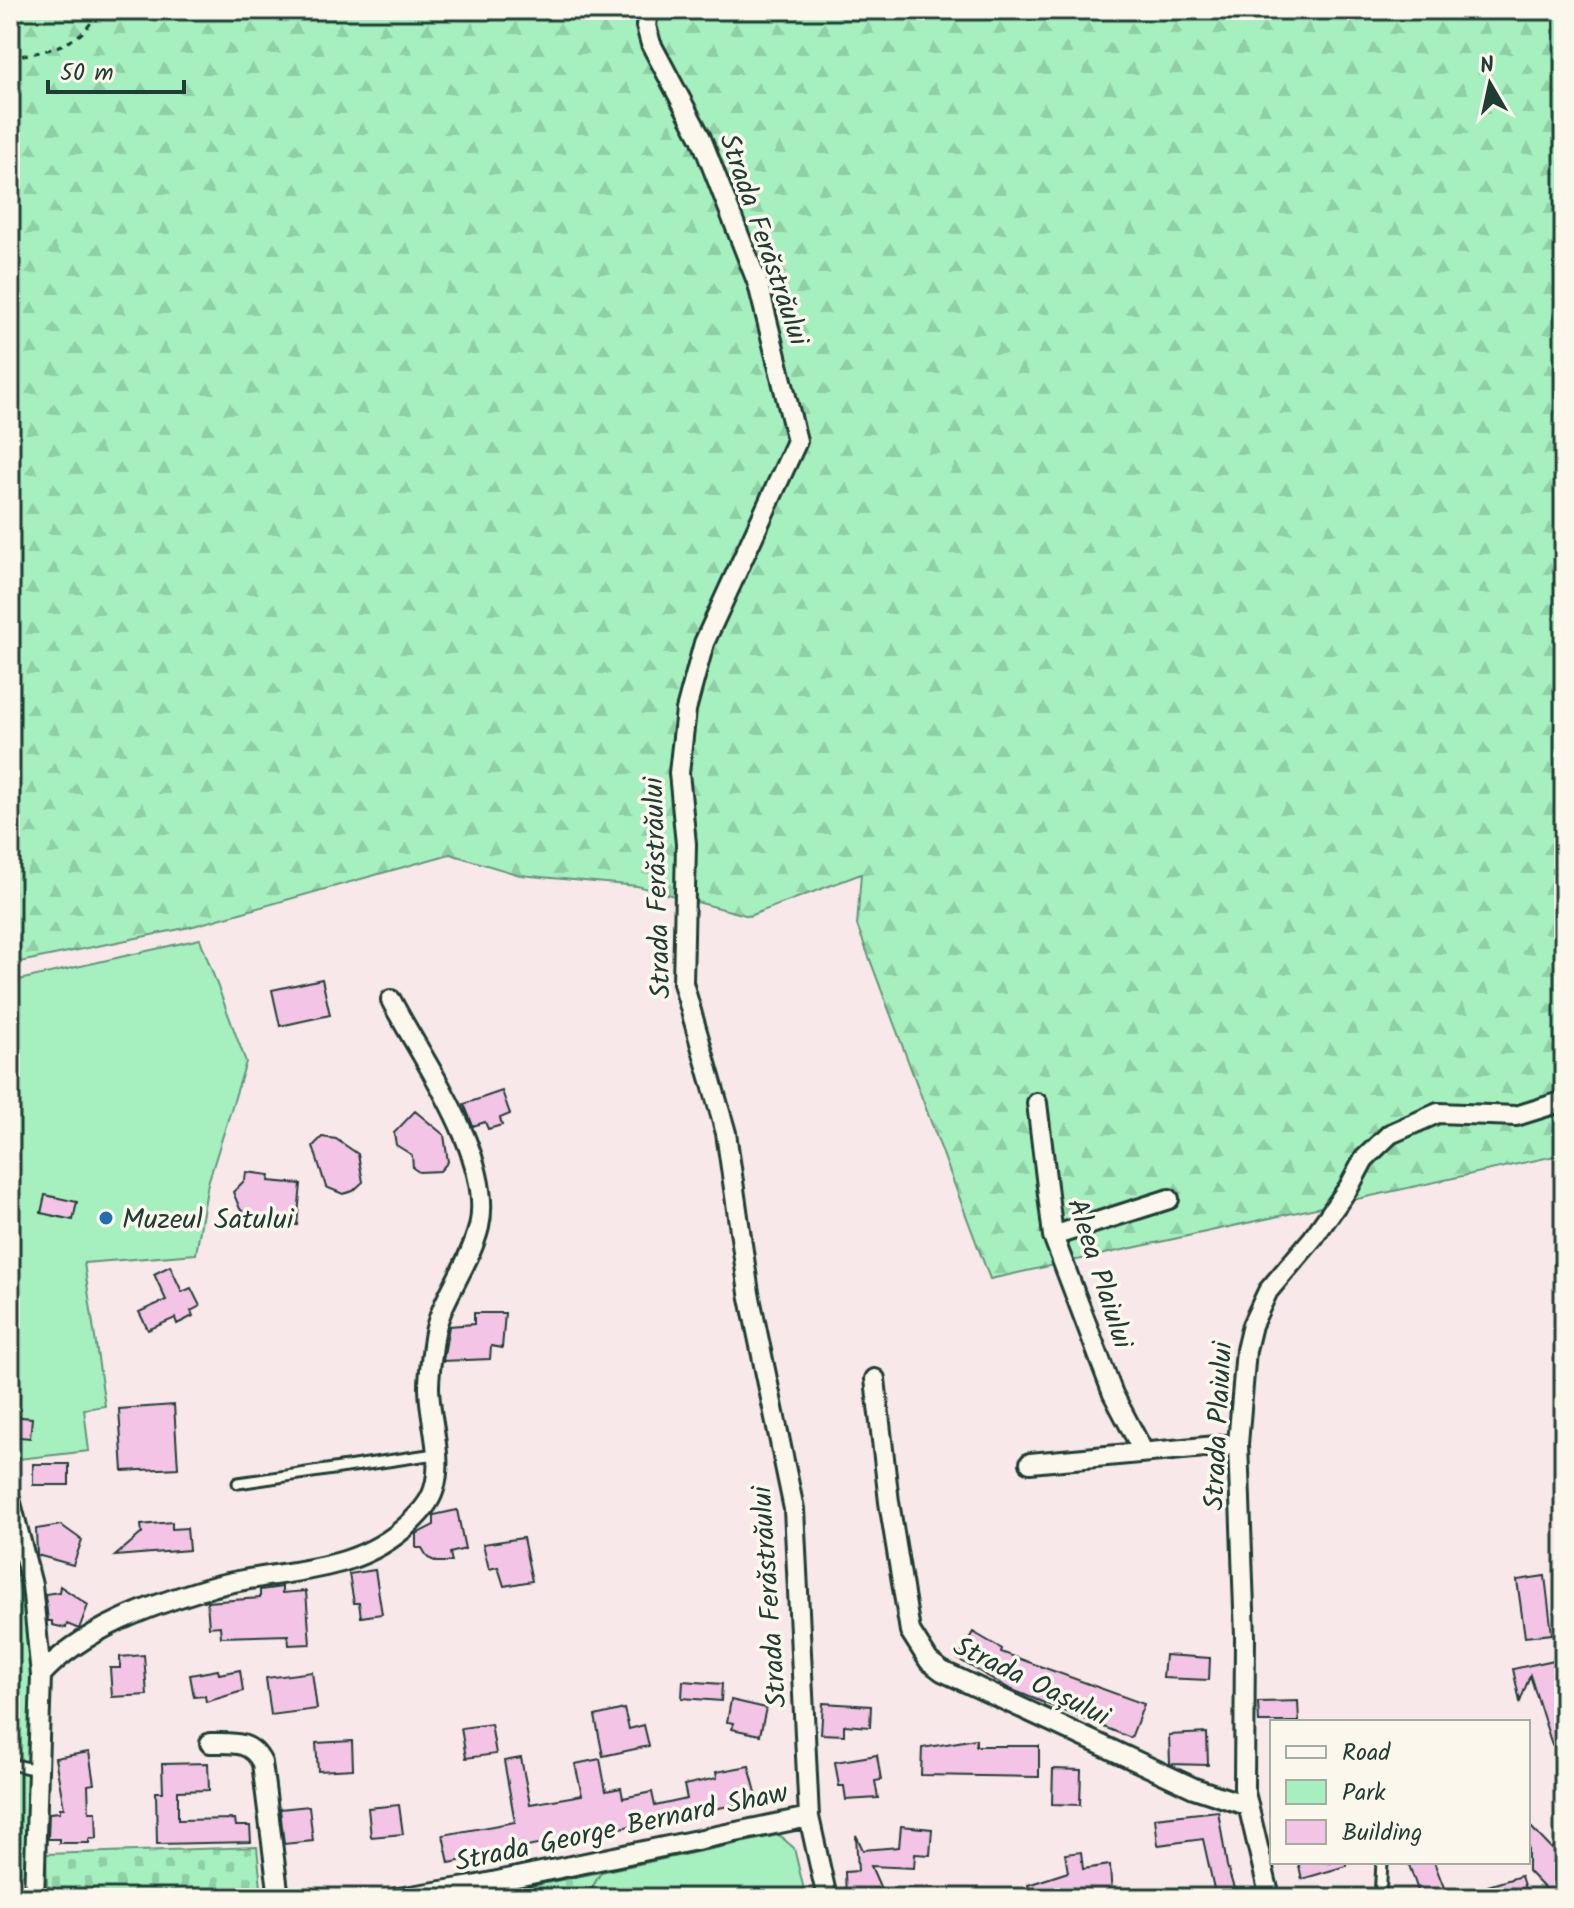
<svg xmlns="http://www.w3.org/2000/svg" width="1574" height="1908" font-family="Kalam,sans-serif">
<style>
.green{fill:#a6f0bf;stroke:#62967a;stroke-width:2}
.forest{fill:url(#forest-firs);stroke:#62967a;stroke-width:2}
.cemetery{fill:url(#cemetery-stones);stroke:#62967a;stroke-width:2}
.building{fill:#f4c4e6;stroke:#1f3d34;stroke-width:2}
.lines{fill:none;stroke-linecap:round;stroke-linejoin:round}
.lane-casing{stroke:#1f3d34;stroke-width:15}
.street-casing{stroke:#1f3d34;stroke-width:24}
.path{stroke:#1f3d34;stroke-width:3;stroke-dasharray:6 6;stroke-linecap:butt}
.lane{stroke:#fbf7ec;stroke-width:9}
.street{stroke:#fbf7ec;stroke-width:18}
.poi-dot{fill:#1f6fb2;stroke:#fbf7ec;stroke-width:3}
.labels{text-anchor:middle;stroke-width:7;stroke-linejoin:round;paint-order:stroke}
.street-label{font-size:28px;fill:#1f3d34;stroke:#fbf7ec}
.poi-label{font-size:28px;fill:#1f3d34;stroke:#fbf7ec;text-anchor:start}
</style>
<defs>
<pattern id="forest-firs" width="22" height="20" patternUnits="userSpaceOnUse" patternTransform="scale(2)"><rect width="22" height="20" fill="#a6f0bf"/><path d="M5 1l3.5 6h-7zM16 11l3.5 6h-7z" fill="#8ecfa5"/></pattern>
<pattern id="cemetery-stones" width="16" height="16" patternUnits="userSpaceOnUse" patternTransform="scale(2)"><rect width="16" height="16" fill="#a6f0bf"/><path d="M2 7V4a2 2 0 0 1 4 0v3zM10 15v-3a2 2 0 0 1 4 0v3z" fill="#8ecfa5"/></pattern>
</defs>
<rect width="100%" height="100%" fill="#f9e8ea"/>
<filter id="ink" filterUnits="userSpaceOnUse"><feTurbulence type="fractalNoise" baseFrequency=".0125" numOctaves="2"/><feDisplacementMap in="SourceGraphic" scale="16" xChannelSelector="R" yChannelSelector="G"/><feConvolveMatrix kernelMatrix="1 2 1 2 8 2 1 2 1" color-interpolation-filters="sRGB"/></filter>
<g filter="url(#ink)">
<path class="green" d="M200 939 246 1062 208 1183 196 1254 84 1263 105 1406 84 1409 89 1451 10 1460V982Z
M10 1536 35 1674 24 1874 11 1882Z
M779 1835 794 1848 806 1898H586L601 1872Z"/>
<path class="forest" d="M10 10H1564V1154L990 1279 857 925 861 874 749 916 637 886 520 875 450 854 190 927 10 964Z"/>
<path class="cemetery" d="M257 1847 262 1898C207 1898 94 1908 47 1886L46 1854Z
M601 1872 586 1898H472Z"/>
<path class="building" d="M322 979 330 1015 280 1026 272 990Z
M502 1091 510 1114 500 1118 502 1125 488 1129 485 1122 473 1126 464 1104Z
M415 1111 444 1135 448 1162 440 1171 419 1172 413 1168 412 1155 396 1145 394 1133Z
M322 1137 336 1139 358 1154 363 1182 353 1191 343 1194 326 1187 313 1146Z
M246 1172 270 1175 269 1181 301 1184 297 1225 276 1222 277 1217 246 1214 240 1209 233 1192 245 1180Z
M45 1195 77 1202 73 1220 41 1213Z
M170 1266 182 1292 191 1288 200 1306 191 1311 193 1316 177 1324 175 1318 148 1330 139 1312 166 1300 154 1274Z
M474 1313H505L502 1348 491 1346 490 1359 443 1361 449 1326 474 1324Z
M174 1405 178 1468 123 1471 119 1409Z
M10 1416 32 1418 30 1438 10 1436Z
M33 1464H69V1485H33Z
M457 1510 465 1549 450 1553 452 1562H437L428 1558 422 1548H416V1534L434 1525V1515Z
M172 1522V1529L187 1528 189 1550 115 1556 142 1533 141 1525Z
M61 1525 82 1540 73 1565 37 1555 36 1529Z
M523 1538 532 1581 504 1586 498 1567 489 1569 483 1544Z
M375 1570 382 1614 361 1617 359 1603H354L349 1574Z
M1545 1576 1552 1634 1525 1637 1517 1580Z
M60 1586 88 1605 79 1629 67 1624 66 1628 52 1625V1621H48L45 1594 59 1592Z
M282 1587V1593L306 1591 310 1644 289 1645 288 1635 221 1637 220 1626 209 1627 207 1602 260 1598V1590Z
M973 1632 1002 1649 1001 1652 1144 1704 1131 1738 1010 1689 958 1659Z
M144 1655 147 1695 112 1697 110 1668H120V1657Z
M1165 1655 1210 1658 1209 1680 1163 1678Z
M1554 1660 1564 1708V1741L1552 1745 1530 1675 1520 1702 1513 1669Z
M218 1670 219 1674 240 1670 243 1691 206 1702 205 1696 194 1697 190 1675Z
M312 1672 317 1709 271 1715 266 1678Z
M683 1681 722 1684 721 1701 682 1698Z
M731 1700 766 1708 760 1735 732 1729 734 1723 727 1722Z
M1298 1701 1299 1722H1259L1258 1702Z
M823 1703 871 1706 870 1727 844 1725V1735L821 1734Z
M624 1709 629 1729 644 1725 649 1746 603 1756 595 1716Z
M491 1724 496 1754 466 1758 461 1728Z
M1207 1733 1208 1765 1170 1764 1169 1735Z
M976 1739V1746H1039V1777L921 1775 922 1748Z
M352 1741 353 1769 318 1771 316 1743Z
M89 1752 94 1784 88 1785 89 1812H96L97 1838 89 1839V1843H59V1839H48L49 1813 60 1812V1808H64L55 1758Z
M877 1755 881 1780 875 1781 878 1798 846 1800 844 1786H839L835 1762Z
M521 1758 530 1804 582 1795 575 1764 600 1759 606 1791 621 1788 623 1798 652 1792 655 1806 687 1799 684 1785 717 1778 716 1772 749 1766 758 1800 449 1863 443 1835 515 1822 504 1761Z
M208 1763 209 1790 178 1791V1820L235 1819 236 1826H250L251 1842 157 1844 156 1792H163L162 1764Z
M1053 1769 1081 1770 1080 1805 1052 1804Z
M399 1805 403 1834 371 1837 368 1808Z
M309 1806 313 1841 284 1844 280 1809Z
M1218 1811 1227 1866 1237 1898H1216L1203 1839 1158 1845 1155 1818Z
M1528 1824 1552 1849 1564 1835V1882L1551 1895 1528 1871Z
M901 1826 932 1829 930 1855 915 1854 914 1868 871 1866 885 1898H846L845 1872 858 1871 856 1835 863 1850 899 1847Z
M1081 1852 1083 1869 1110 1865 1112 1898H1032L1028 1885 1068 1872 1065 1854Z
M1298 1862H1346V1866L1302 1879Z
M1408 1862H1434L1448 1898 1420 1896Z
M1521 1876 1528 1898H1492L1488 1886Z"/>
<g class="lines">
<g class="lane-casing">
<path id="lane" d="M238 1483 435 1454
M10 1764 38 1770
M1380 1898 1382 1862"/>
</g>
<g class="street-casing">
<path id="street" d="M648 10 646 26 651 44 701 138 758 284 797 441 704 643 686 710 679 773 686 844 683 983 726 1133 749 1293 794 1509 809 1817 827 1898
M1037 1103 1053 1236 1113 1394 1143 1451
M1053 1236 1169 1199
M875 1379 889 1502 910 1631 929 1661 942 1671 1194 1788 1246 1805
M1030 1463 1238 1444
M10 1499 32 1585 41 1675
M210 1743C232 1743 251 1740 262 1763L279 1898
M34 1898 41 1675C82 1629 154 1604 212 1587 281 1568 354 1577 410 1523 419 1514 430 1503 434 1489 444 1457 429 1419 429 1387 429 1371 432 1354 434 1338 439 1301 469 1267 479 1227 495 1159 422 1060 391 1000
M398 1898 473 1886 809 1817
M1270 1898 1244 1788 1245 1636 1238 1444 1246 1350 1252 1325 1268 1291 1313 1238 1349 1187 1364 1159 1390 1134 1438 1113 1516 1116 1564 1101"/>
</g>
<path class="path" d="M10 57C39 54 89 44 96 10"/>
<use href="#lane" class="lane"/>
<use href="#street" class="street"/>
</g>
</g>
<circle class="poi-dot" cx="106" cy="1218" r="8"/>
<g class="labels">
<g class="street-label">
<text transform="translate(765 239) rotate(71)" y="10">Strada Ferăstrăului</text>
<text transform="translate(656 888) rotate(-92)" y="10">Strada Ferăstrăului</text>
<text transform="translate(1101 1273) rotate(72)" y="10">Aleea Plaiului</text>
<text transform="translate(1217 1426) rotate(-87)" y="10">Strada Plaiului</text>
<text transform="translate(768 1597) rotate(-94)" y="10">Strada Ferăstrăului</text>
<text transform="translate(1032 1680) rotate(26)" y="10">Strada Oașului</text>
<text transform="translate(621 1826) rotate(-12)" y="10">Strada George Bernard Shaw</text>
</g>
<g class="poi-label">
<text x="122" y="1228">Muzeul Satului</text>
</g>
</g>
<rect width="1574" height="1908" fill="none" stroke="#fbf7ec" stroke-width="40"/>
<rect x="20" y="20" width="1534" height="1868" fill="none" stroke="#1f3d34" stroke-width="3" filter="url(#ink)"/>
<rect x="1270" y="1720" width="260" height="144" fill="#fbf7ec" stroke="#a3ada2" stroke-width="2"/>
<rect x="1286" y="1746" width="40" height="12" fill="#fbf7ec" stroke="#a3ada2" stroke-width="2"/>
<text x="1342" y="1760" font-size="24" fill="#1f3d34">Road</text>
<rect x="1286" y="1780" width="40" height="24" fill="#a6f0bf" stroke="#a3ada2" stroke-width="2"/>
<text x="1342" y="1800" font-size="24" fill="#1f3d34">Park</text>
<rect x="1286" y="1820" width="40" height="24" fill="#f4c4e6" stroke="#a3ada2" stroke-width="2"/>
<text x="1342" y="1840" font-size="24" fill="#1f3d34">Building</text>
<g transform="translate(1490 84) rotate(351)" stroke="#fbf7ec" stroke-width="6" paint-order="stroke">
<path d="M0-6L14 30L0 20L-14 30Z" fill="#1f3d34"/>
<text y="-12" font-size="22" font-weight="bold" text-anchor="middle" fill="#1f3d34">N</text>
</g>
<path d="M48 80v12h136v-12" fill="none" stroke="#1f3d34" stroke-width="4"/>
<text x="60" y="80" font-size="24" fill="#1f3d34" stroke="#fbf7ec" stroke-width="6" paint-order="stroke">50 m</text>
</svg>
